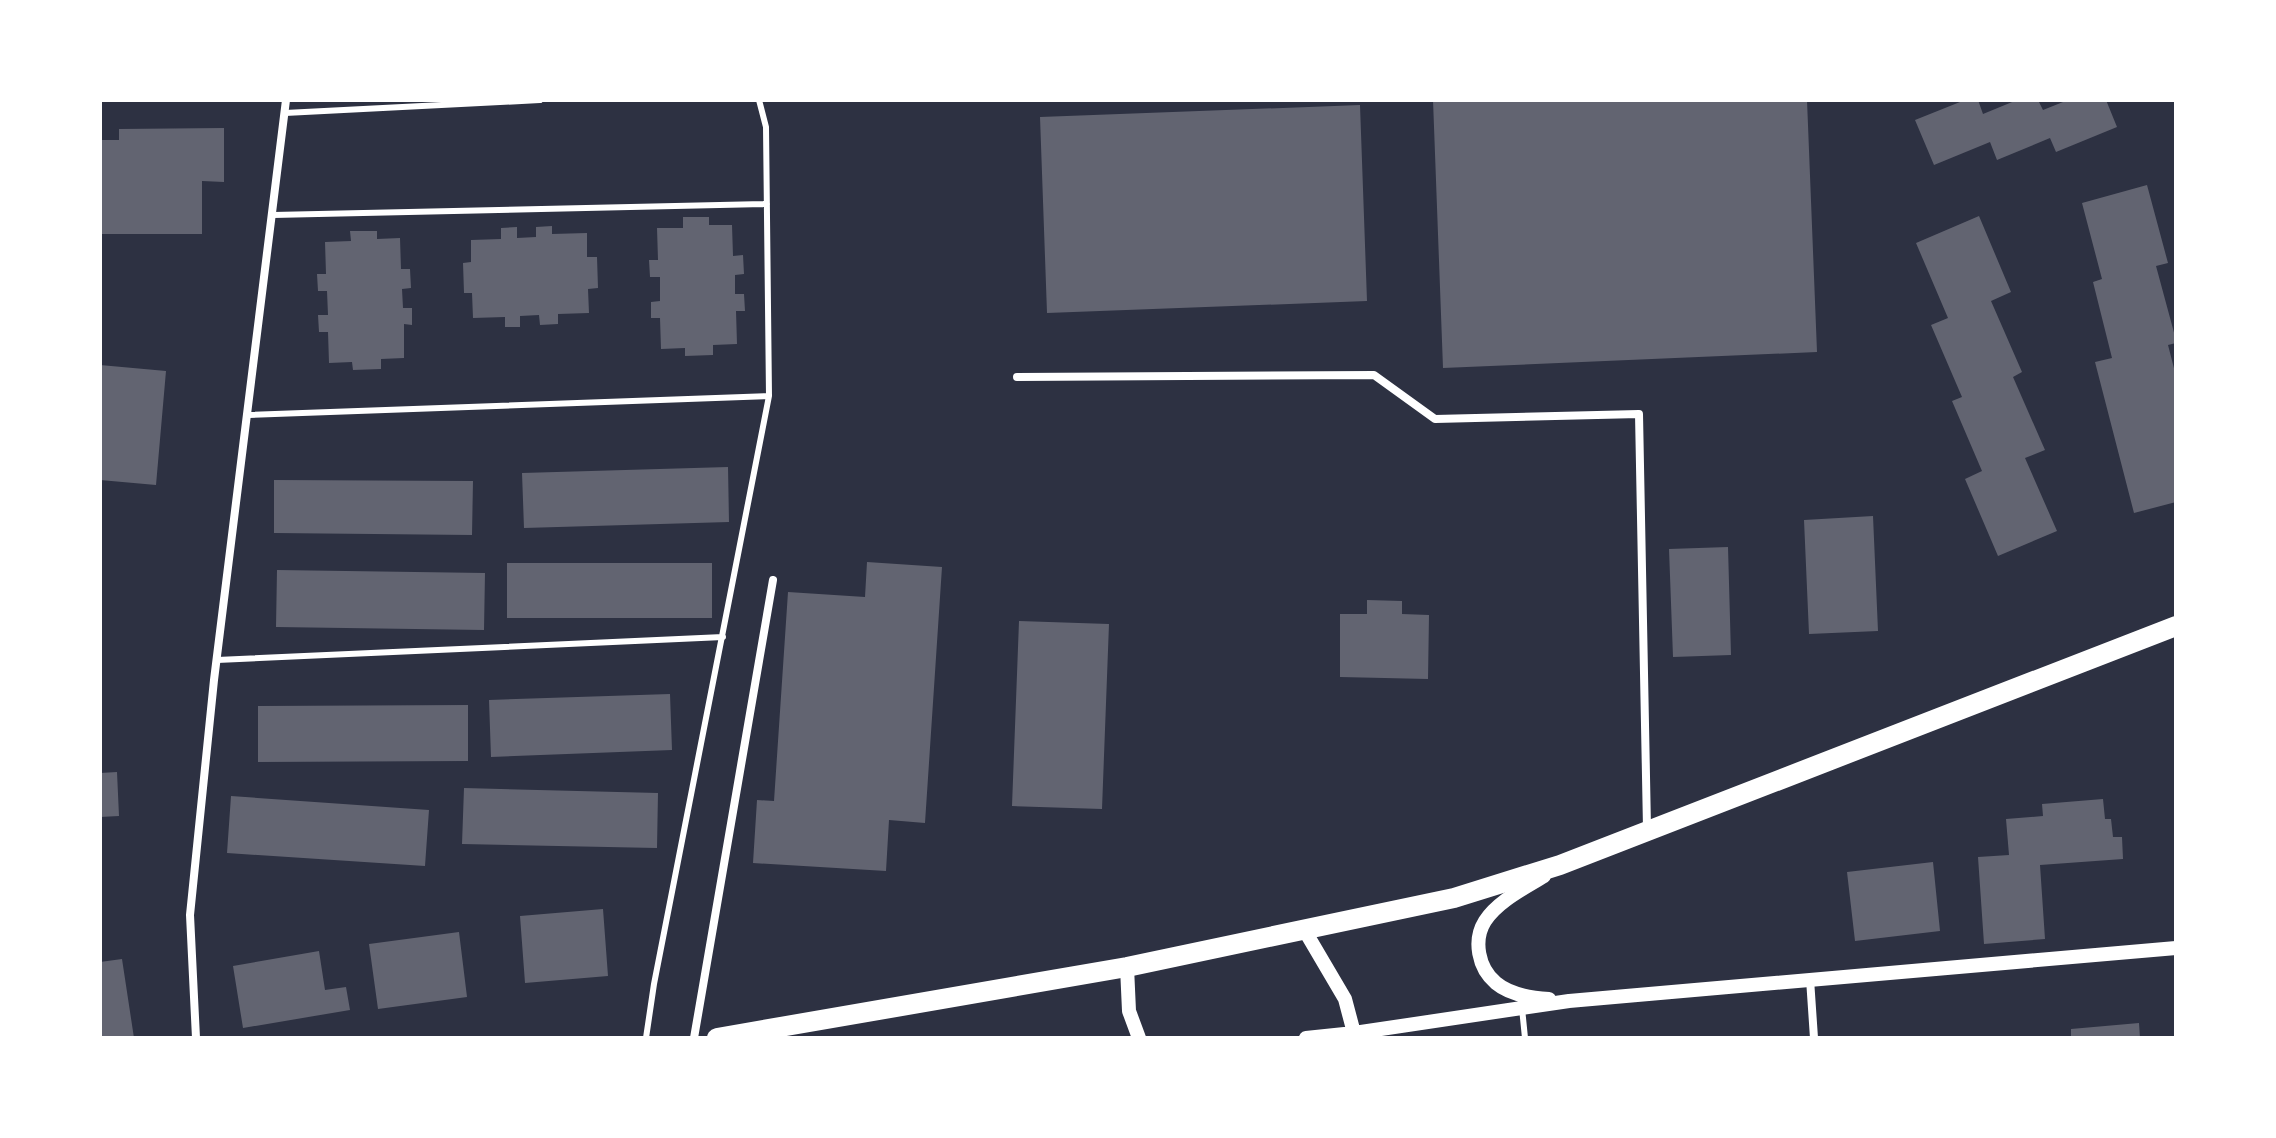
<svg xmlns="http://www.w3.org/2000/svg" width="2276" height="1138" font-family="Arial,sans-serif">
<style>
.building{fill:#626471}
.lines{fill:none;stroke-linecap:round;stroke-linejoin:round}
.service{stroke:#fff;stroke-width:6}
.minor{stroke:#fff;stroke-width:8}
.tertiary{stroke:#fff;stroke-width:14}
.primary{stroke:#fff;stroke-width:20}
</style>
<rect width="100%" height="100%" fill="#2d3142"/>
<path class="building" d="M1433 100H1807L1817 352 1443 368Z
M1965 100H1978L1983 114 2017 100H2038L2043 110 2068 100H2106L2117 127 2056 152 2050 138 1997 160 1990 142 1934 165 1915 120Z
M1360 105 1367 301 1047 313 1040 117Z
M224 128V182L202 181V234H100V140H119V129Z
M2147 185 2168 263 2156 266 2176 340V343L2168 345 2176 376V502L2134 513 2095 362 2112 358 2093 282 2102 279 2082 203Z
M1979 216 2011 292 1991 301 2022 372 2013 377 2045 450 2025 458 2057 531 1998 556 1965 479 1982 471 1952 401 1962 397 1931 325 1948 318 1916 243Z
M683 217H709V225H732L733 256 743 255 744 274 735 275V294H744L745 311H736L737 344 713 345V355L685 356V348L661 349 660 318H651V302L660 301V277H650L649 260H658L657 228H683Z
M552 226V234L587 233V257H597L598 288 588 289 589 313 558 314V324L540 325 539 315 520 316V327H505V317L473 318 472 293H464L463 263 471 262V240L501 239V228L517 227V238L536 237V227Z
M350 231H377V239L400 238 401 269H410L411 288 402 289 403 308H412V325L404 324V358L381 359V369L353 370 352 362 329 363 328 332H319L318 315H328L327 291H318L317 274H326L325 242 351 241Z
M100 365 166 371 156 485 100 480Z
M728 467 729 522 524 528 522 473Z
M274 480 473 481 472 535 274 533Z
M1873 516 1878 631 1809 634 1804 520Z
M1728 547 1731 655 1673 657 1669 549Z
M867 562 942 567 925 823 889 820 886 871 753 863 757 800 774 801 788 592 865 597Z
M507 563H712V618H507Z
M277 570 485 573 484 630 276 627Z
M1367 600 1402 601V614L1429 615 1428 679 1340 677V614H1367Z
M1019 621 1109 624 1102 809 1012 806Z
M670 694 672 750 491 757 489 700Z
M468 705V761L258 762V706Z
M117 772 119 816 100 817V773Z
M464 788 658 793 657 848 462 844Z
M231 796 429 810 425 866 227 853Z
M2103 799 2105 819H2111L2113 837H2122L2123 859 2040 865 2045 939 1984 944 1978 857 2009 855 2006 819 2043 816 2042 804Z
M1933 862 1940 931 1855 941 1847 872Z
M603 909 608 976 525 983 520 916Z
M459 932 467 997 378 1009 369 944Z
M319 951 325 990 346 987 350 1010 243 1028 233 966Z
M122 959 134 1038H100V962Z
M2139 1023 2140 1038H2071V1029Z"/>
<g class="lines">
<path class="service" d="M759 100 766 127 769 396
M285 113 540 100
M273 215 767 204
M249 415 769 396 654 984 646 1038
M217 660 723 637
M1522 1008 1525 1038"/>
<path class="minor" d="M1017 377 1374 375 1435 419 1639 414 1647 828
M1810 979 1814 1038
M196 1038 190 915 214 680 286 100
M694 1038 773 580"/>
<path class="tertiary" d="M1544 876C1525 888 1498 901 1485 921 1473 940 1478 968 1496 983 1509 994 1532 998 1549 999
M1305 931 1345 999 1354 1033
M1127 967 1129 1011 1139 1038
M1306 1038 1354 1033 1569 1001 2176 948"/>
<path class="primary" d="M717 1038 1127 967 1454 898 1560 865 2176 626"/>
</g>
<rect width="2276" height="1138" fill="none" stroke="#ffffff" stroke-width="204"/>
</svg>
